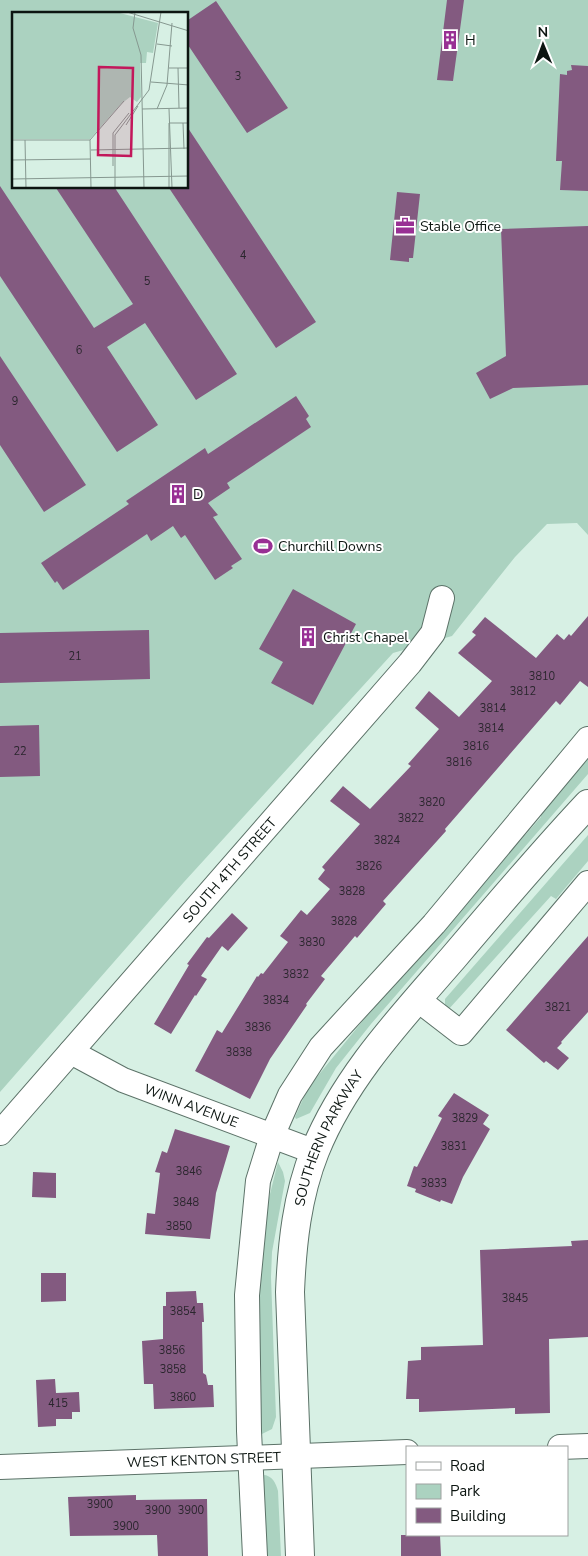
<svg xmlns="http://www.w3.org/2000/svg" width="588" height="1556" font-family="'Nunito Sans',sans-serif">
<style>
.green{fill:#abd2c0;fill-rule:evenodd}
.building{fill:#835a80}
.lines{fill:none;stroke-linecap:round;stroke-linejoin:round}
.street-casing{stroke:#5c7268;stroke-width:26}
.primary-casing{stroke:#5c7268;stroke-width:30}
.street{stroke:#fff;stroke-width:24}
.primary{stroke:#fff;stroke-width:28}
.labels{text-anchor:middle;stroke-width:4;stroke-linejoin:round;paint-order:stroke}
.number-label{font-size:11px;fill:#2a262d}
.poi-label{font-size:14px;fill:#0c1511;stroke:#fff;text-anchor:start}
.street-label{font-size:14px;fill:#0c1511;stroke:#fff}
.inset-road{fill:none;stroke:#869890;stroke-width:1}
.view{fill:#c2185b;fill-opacity:0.15;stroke:#c2185b;stroke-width:2.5}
.inset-edge{fill:none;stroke:#0c1511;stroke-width:2.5}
</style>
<rect width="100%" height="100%" fill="#d7f0e4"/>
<path class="green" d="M0 0H588V535L577 523 547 524 515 557 452 636 393 653 184 882 0 1092ZM14 14H188V188H14Z
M588 751V774L371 1024 336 1068 310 1113 296 1119 295 1117 308 1088 365 1018 541 817V806Z
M588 835V861L556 899 551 896 448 1010 445 1005V999Z
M278 1162 283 1172 285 1181 272 1252 271 1277 276 1417 272 1429 262 1434 261 1432 258 1277 262 1226Z
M263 1475C272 1475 276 1483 278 1491L281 1556H266Z"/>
<path class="building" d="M447 0H464L453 81 437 80Z
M216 1 288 108 247 133 188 45V20Z
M571 65 588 66V191L560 190 562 161H556L560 74 567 75V71L572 70Z
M188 128 316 322 276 348 169 188H188Z
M0 186 94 328 133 304 56 188H115L237 374 196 400 145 323 107 347 158 425 117 452 0 276Z
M397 192 420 194 413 258H409V262L390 260Z
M588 226V385L513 388 490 399 476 373 506 356 501 229Z
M0 356 86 485 44 512 0 445Z
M296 396 309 416 306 419 311 427 227 483 230 488 208 503 218 515 213 517 242 559 231 566 233 568 215 580 185 535 181 538 173 526 151 541 147 534 63 590 57 581 55 583 41 563 129 504 126 501 205 448 208 454Z
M293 589 356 624 313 705 271 683 283 662 259 649Z
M588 616V687L580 681 560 705 556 701 445 829 446 831 383 901 386 904 357 938 355 936 321 976 325 979 306 1004 307 1005 270 1059 250 1099 195 1071 217 1030 222 1033 257 976 258 977 261 973 263 974 288 942 280 936 301 910 307 915 330 889 318 879 325 870 322 867 360 824 330 801 343 786 370 809 411 766 408 764 439 729 415 708 429 691 459 717 492 681 458 653 476 635 472 632 485 617 536 658 557 634 564 640 569 634 571 636Z
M149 630 150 679 0 683V633Z
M39 725 40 776 0 777V726Z
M232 913 248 928 228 951 222 946 201 976 207 979 196 996 195 995 171 1034 154 1024 189 965 187 964 207 937 209 938Z
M588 936V1012L561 1042 562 1043 557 1048 569 1058 558 1070 546 1061 544 1063 506 1030Z
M454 1093 489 1115 483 1124 490 1129 463 1177 452 1204 441 1200 440 1202 415 1192 416 1189 407 1186 414 1166 417 1167 442 1118 438 1116Z
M175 1129 230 1146 216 1193 210 1239 145 1234 147 1213 155 1214 160 1173 155 1172 162 1151 167 1153Z
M33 1172 56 1173V1198L32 1197Z
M588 1240V1337L549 1339 550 1413 515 1414V1408L419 1412V1399H406L408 1361 421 1360V1347L483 1345 480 1250 572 1246 571 1241Z
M41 1273H66V1301L41 1302Z
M196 1291 197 1303H203L204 1322H202L203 1373 206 1375 208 1385H213L214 1407 154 1409 153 1384H144L142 1341 163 1339V1306H166V1292Z
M55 1379 56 1393 79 1392 80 1412H72V1419H56V1426L38 1427 36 1380Z
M136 1495V1500L207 1499 208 1556H158L157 1535 70 1536 68 1497Z
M401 1535H440L441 1556H401Z"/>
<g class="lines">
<g class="street-casing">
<g id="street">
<path d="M417 999 461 1033 588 883"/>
<path id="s1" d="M71 1052 123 1080 315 1152"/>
<path id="s2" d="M0 1133 410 663 433 633 442 598"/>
<path d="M560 1447 588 1446"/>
<path id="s3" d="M0 1467 407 1452"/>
<path d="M255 1556 249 1431 247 1295 258 1181 272 1136 290 1095 321 1047 434 924 588 739"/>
</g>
</g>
<g class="primary-casing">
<g id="primary">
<path id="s4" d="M300 1556 290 1292C292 1244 297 1196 315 1151 345 1077 401 1018 453 958 497 906 541 854 588 804"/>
</g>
</g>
<use href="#street" class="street"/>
<use href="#primary" class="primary"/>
</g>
<defs>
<g id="building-bare" transform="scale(1.5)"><path d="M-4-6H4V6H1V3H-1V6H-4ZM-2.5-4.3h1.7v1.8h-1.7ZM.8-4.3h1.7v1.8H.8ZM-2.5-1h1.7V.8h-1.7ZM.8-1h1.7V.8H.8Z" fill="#983094" stroke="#fff" stroke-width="2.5" paint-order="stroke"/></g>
<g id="office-bare" transform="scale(1.5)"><path d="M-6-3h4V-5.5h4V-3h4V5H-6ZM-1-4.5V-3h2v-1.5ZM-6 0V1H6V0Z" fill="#983094" stroke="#fff" stroke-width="2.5" paint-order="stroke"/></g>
<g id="stadium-bare" transform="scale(1.5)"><path d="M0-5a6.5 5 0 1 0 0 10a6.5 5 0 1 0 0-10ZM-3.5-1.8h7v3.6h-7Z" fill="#983094" stroke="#fff" stroke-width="2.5" paint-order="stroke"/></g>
</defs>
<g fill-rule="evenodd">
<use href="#building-bare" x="450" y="40"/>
<use href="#office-bare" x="405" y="226"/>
<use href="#building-bare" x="178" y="494"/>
<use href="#stadium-bare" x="263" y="546"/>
<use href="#building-bare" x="308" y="637"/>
</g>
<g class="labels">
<g class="number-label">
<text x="238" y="80">3</text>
<text x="243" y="259">4</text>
<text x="147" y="285">5</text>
<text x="79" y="354">6</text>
<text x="15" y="405">9</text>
<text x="75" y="660">21</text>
<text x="542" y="680">3810</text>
<text x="523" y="695">3812</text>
<text x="493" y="712">3814</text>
<text x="491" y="732">3814</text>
<text x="476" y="750">3816</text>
<text x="20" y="755">22</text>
<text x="459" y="766">3816</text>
<text x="432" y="806">3820</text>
<text x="411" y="822">3822</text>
<text x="387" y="844">3824</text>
<text x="369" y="870">3826</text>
<text x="352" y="895">3828</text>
<text x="344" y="925">3828</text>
<text x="312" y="946">3830</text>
<text x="296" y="978">3832</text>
<text x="276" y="1004">3834</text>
<text x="558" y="1011">3821</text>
<text x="258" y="1031">3836</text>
<text x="239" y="1056">3838</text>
<text x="465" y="1122">3829</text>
<text x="454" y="1150">3831</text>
<text x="189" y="1175">3846</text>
<text x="434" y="1187">3833</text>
<text x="186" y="1206">3848</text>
<text x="179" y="1230">3850</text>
<text x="515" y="1302">3845</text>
<text x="183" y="1315">3854</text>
<text x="172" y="1354">3856</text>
<text x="173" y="1373">3858</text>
<text x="183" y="1401">3860</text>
<text x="58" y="1407">415</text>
<text x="100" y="1508">3900</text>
<text x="158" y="1514">3900</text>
<text x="191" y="1514">3900</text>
<text x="126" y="1530">3900</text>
</g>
<g class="poi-label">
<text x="465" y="45">H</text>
<text x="420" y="231">Stable Office</text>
<text x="193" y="499">D</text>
<text x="278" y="551">Churchill Downs</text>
<text x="323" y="642">Christ Chapel</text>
</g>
<g class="street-label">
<text dy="5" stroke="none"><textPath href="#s2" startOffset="349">SOUTH 4TH STREET</textPath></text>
<text dy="5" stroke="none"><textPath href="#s1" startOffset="132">WINN AVENUE</textPath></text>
<text dy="5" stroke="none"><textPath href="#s4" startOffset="425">SOUTHERN PARKWAY</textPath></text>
<text dy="5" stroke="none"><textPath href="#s3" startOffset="204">WEST KENTON STREET</textPath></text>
</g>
</g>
<g transform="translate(12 12)">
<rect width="176" height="176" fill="#d7f0e4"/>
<path d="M0 0H104L146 11 141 41 135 40 134 51H128L129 85 125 90 118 85 109 92 78 127H0Z" fill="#abd2c0"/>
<path class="inset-road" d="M115 0 177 19M123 0 121 16 129 43 132 176M145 32 160 34M157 56H175M166 56 167 96M139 70 177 73M130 97 177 96M145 97 155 73 160 11M157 97 160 176M157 111H177M171 111 172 137M114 113 126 94M0 128H78M13 128 14 176M78 128 112 89M78 128 79 176M79 138 177 136M0 148 79 147M101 154V121L117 101M0 167 177 164M103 176V123L137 78 149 0M157 176V111"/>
<path class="view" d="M87 55 121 56 119 144 86 143Z"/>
<rect width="176" height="176" class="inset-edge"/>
</g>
<rect x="406" y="1446" width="162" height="90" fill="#ffffff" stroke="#9ea1a0"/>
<rect x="416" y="1462" width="25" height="8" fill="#ffffff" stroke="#9ea1a0"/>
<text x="450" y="1471" font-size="15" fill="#0c1511">Road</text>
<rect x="416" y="1484" width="25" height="15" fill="#abd2c0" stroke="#9ea1a0"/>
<text x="450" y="1496" font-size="15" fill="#0c1511">Park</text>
<rect x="416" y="1508" width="25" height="15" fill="#835a80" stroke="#9ea1a0"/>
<text x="450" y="1521" font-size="15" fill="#0c1511">Building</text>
<g transform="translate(543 45) rotate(359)" stroke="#ffffff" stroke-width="4" paint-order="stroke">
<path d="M0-4L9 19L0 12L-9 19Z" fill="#0c1511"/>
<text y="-8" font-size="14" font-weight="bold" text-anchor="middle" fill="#0c1511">N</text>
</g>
</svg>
